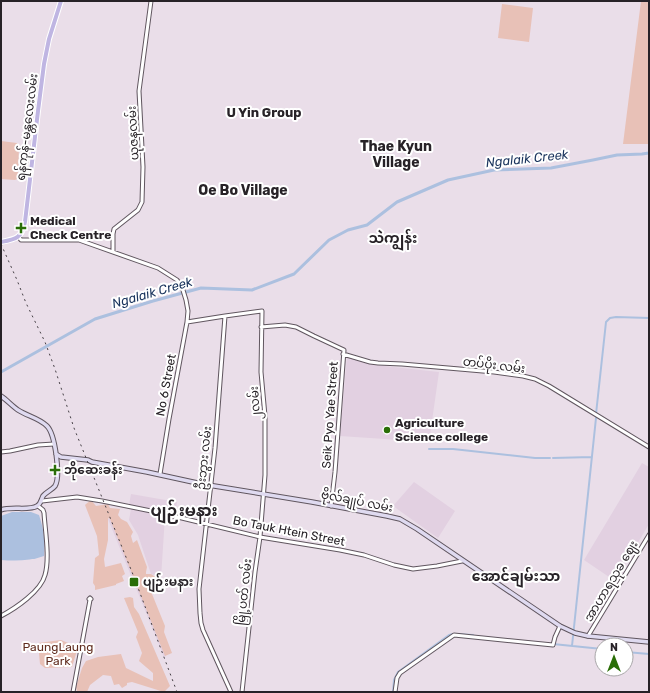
<svg xmlns="http://www.w3.org/2000/svg" width="650" height="693" font-family="Rubik,'Noto Sans Myanmar',sans-serif">
<style>
.built{fill:#e2d0e1}
.green{fill:#e8c1b7}
.water{fill:#acc0df}
.lines{fill:none;stroke-linecap:round;stroke-linejoin:round}
.canal{stroke:#acc0df;stroke-width:2}
.river{stroke:#acc0df;stroke-width:3}
.tertiary-casing{stroke:#60565f;stroke-width:5}
.secondary-casing{stroke:#60565f;stroke-width:5.5}
.primary-casing{stroke:#fff;stroke-width:6}
.tertiary{stroke:#fff;stroke-width:3}
.secondary{stroke:#dfdaf0;stroke-width:3.5}
.primary{stroke:#bfb5e2;stroke-width:4}
.rail{stroke:#443e44;stroke-width:1;stroke-dasharray:2 4;stroke-linecap:butt}
.poi-dot{fill:#2a6e07;stroke:#fff;stroke-width:1.5}
.labels{text-anchor:middle;stroke-width:4;stroke-linejoin:round;paint-order:stroke}
.street-label{font-size:12px;fill:#272227;stroke:#fff}
.poi-label{font-size:12px;font-weight:bold;fill:#272227;stroke:#fff;text-anchor:start}
.park-label{font-size:12px;fill:#602c1e;stroke:#fff}
.neighbourhood-label{font-size:13px;font-weight:bold;fill:#272227;stroke:#fff}
.water-label{font-size:13px;font-style:italic;fill:#1a345d;stroke:#fff}
.quarter-label{font-size:14px;font-weight:bold;fill:#272227;stroke:#fff}
.district-label{font-size:16px;font-weight:bold;fill:#272227;stroke:#fff}
</style>
<rect width="100%" height="100%" fill="#eadee9"/>
<path class="built" d="M347 357 375 365 439 372 429 442 340 436Z
M642 463 649 467V524L615 581 584 560Z
M414 482 455 511 438 538 393 506Z
M131 494 177 502 175 516 129 505Z
M131 509 165 516 161 578 151 574 138 535 129 520Z
M110 518 157 634 166 656 164 657 108 519Z"/>
<path class="green" d="M641 1H649V144H623Z
M502 4 533 8 529 42 498 38Z
M1 141 17 143 19 145 18 176 17 179 15 180 1 179Z
M91 500 96 506 108 504 110 508 120 509 118 515 121 519 127 522 133 532 131 536 133 543 137 540 147 567 146 572V574H151L157 578 152 594 165 626 164 632 172 653 165 656 110 519 108 518V540L104 559 105 567 121 563 125 574 122 576 124 581 116 584V585L95 590V586L93 583 95 558 99 555 97 536 85 505 86 504Z
M130 597 133 598 134 607 139 614 170 686 164 692 132 682 127 683V685L122 688 119 684 114 685 111 676 103 675 90 685 87 692 77 691 76 687 82 668 86 661 98 657 121 654 126 668 153 681V673L139 661 142 653 136 637 138 632 124 598Z
M61 640 78 647 72 667 45 668 40 664 38 643Z"/>
<path class="water" d="M12 512H31L39 515C44 530 45 540 44 556 30 561 16 561 1 560V516Z"/>
<g class="lines">
<path class="canal" d="M596 414 606 322 610 318 616 317 649 318
M429 449H453L535 458H550
M553 458 592 457
M553 644 602 649
M572 646 596 418
M626 652 649 654
M393 692 394 680 398 672 449 635 453 634 473 635"/>
<path class="river" d="M1 372 95 319 153 301 201 288 252 290 294 274 329 240 348 230 367 225 397 202 448 180 494 170 551 168 593 160 617 155 642 154 649 153"/>
<g class="tertiary-casing">
<path id="tertiary" d="M19 237 21 240H79L158 268 177 280 182 287 186 300 188 311 187 322 169 419 160 474
M113 252V234L114 229 138 210 142 202 143 167 139 91 151 1
M225 316 215 448 199 589 200 613 201 623 203 630 231 692
M187 322 225 316 262 311 261 372 265 416V475L260 537 255 572 242 692
M261 327 285 325 296 327 314 336 344 350 335 472 331 506
M343 354 370 362 378 363 402 364 494 372 523 376 535 379 549 386 649 447
M1 452 10 451 38 445 54 444
M42 501 77 497 102 501 161 513 260 537 340 550 364 555 394 565 413 569 437 566 462 561
M90 598 91 599 90 600 89 599Z
M1 616C16 608 41 591 45 575 50 558 45 530 44 513L43 510 38 506
M588 636 649 535
M553 645 555 637 560 626
M73 692 90 600
M395 692 397 678 400 673 454 635 553 645"/>
</g>
<g class="secondary-casing">
<path id="secondary" d="M1 396C7 400 12 406 18 410 27 416 39 418 47 426 55 434 61 476 55 486 52 490 46 492 43 496 41 500 41 504 37 506 30 511 11 506 1 510
M56 454 61 457 88 460 92 462 147 472 202 484 312 502 387 516 400 519 417 529 560 626 575 633 588 636 649 642"/>
</g>
<g class="primary-casing">
<path id="primary" d="M1 242C16 239 22 238 25 222L38 111 44 64 49 39 61 1"/>
</g>
<use href="#tertiary" class="tertiary"/>
<use href="#secondary" class="secondary"/>
<use href="#primary" class="primary"/>
<path class="rail" d="M1 244 17 280 26 303 45 342 55 369 74 428 134 577 177 692"/>
</g>
<g class="poi-dot">
<path d="M19 222h4v4h4v4h-4v4h-4v-4h-4v-4h4z"/>
<circle cx="387" cy="430" r="4"/>
<path d="M53 464h4v4h4v4h-4v4h-4v-4h-4v-4h4z"/>
<rect x="129" y="577" width="10" height="10" rx="2"/>
</g>
<g class="labels">
<g class="street-label">
<text transform="translate(27 127) rotate(-83)" y="4">ရန်ကုန်-မန္တလေးလမ်း</text>
<text transform="translate(133 133) rotate(-93)" y="4">ယုဇနလမ်း</text>
<text transform="translate(494 365) rotate(7)" y="4">တပ်ပိုး လမ်း</text>
<text transform="translate(166 385) rotate(-79)" y="4">No 6 Street</text>
<text transform="translate(255 403) rotate(-94)" y="4">၂လမ်း</text>
<text transform="translate(330 415) rotate(-86)" y="4">Seik Pyo Yae Street</text>
<text transform="translate(204 458) rotate(-84)" y="4">ဦးဘွား လမ်း</text>
<text transform="translate(357 501) rotate(11)" y="4">ဗိုလ်ချုပ် လမ်း</text>
<text transform="translate(289 531) rotate(11)" y="4">Bo Tauk Htein Street</text>
<text transform="translate(611 581) rotate(-59)" y="4">အာဟာရသုခ ဈေး</text>
<text transform="translate(244 592) rotate(-84)" y="4">မြို့ပတ် လမ်း</text>
</g>
<g class="poi-label">
<text x="30" y="225">Medical<tspan x="30" dy="14">Check Centre</tspan></text>
<text x="395" y="427">Agriculture<tspan x="395" dy="14">Science college</tspan></text>
<text x="64" y="474">ဘိုဆေးခန်း</text>
<text x="143" y="586">ပျဉ်းမနား</text>
</g>
<g class="park-label">
<text x="58" y="651">PaungLaung<tspan x="58" dy="14">Park</tspan></text>
</g>
<g class="neighbourhood-label">
<text x="264" y="117">U Yin Group</text>
</g>
<g class="water-label">
<text transform="translate(527 158) rotate(-6)" y="5">Ngalaik Creek</text>
<text transform="translate(152 292) rotate(-16)" y="5">Ngalaik Creek</text>
</g>
<g class="quarter-label">
<text x="396" y="151">Thae Kyun<tspan x="396" dy="16">Village</tspan></text>
<text x="243" y="195">Oe Bo Village</text>
<text x="393" y="243">သဲကျွန်း</text>
<text x="516" y="581">အောင်ချမ်းသာ</text>
</g>
<g class="district-label">
<text x="184" y="516">ပျဉ်းမနား</text>
</g>
</g>
<rect width="650" height="693" fill="none" stroke="#272227" stroke-width="4"/>
<g transform="translate(614 657)"><circle r="19" fill="#ffffff" stroke="#a9a7a9"/>
<path d="M0-3L7 15L0 10L-7 15Z" fill="#2a6e07"/>
<text y="-6" font-size="11" font-weight="bold" text-anchor="middle" fill="#272227">N</text>
</g>
</svg>
